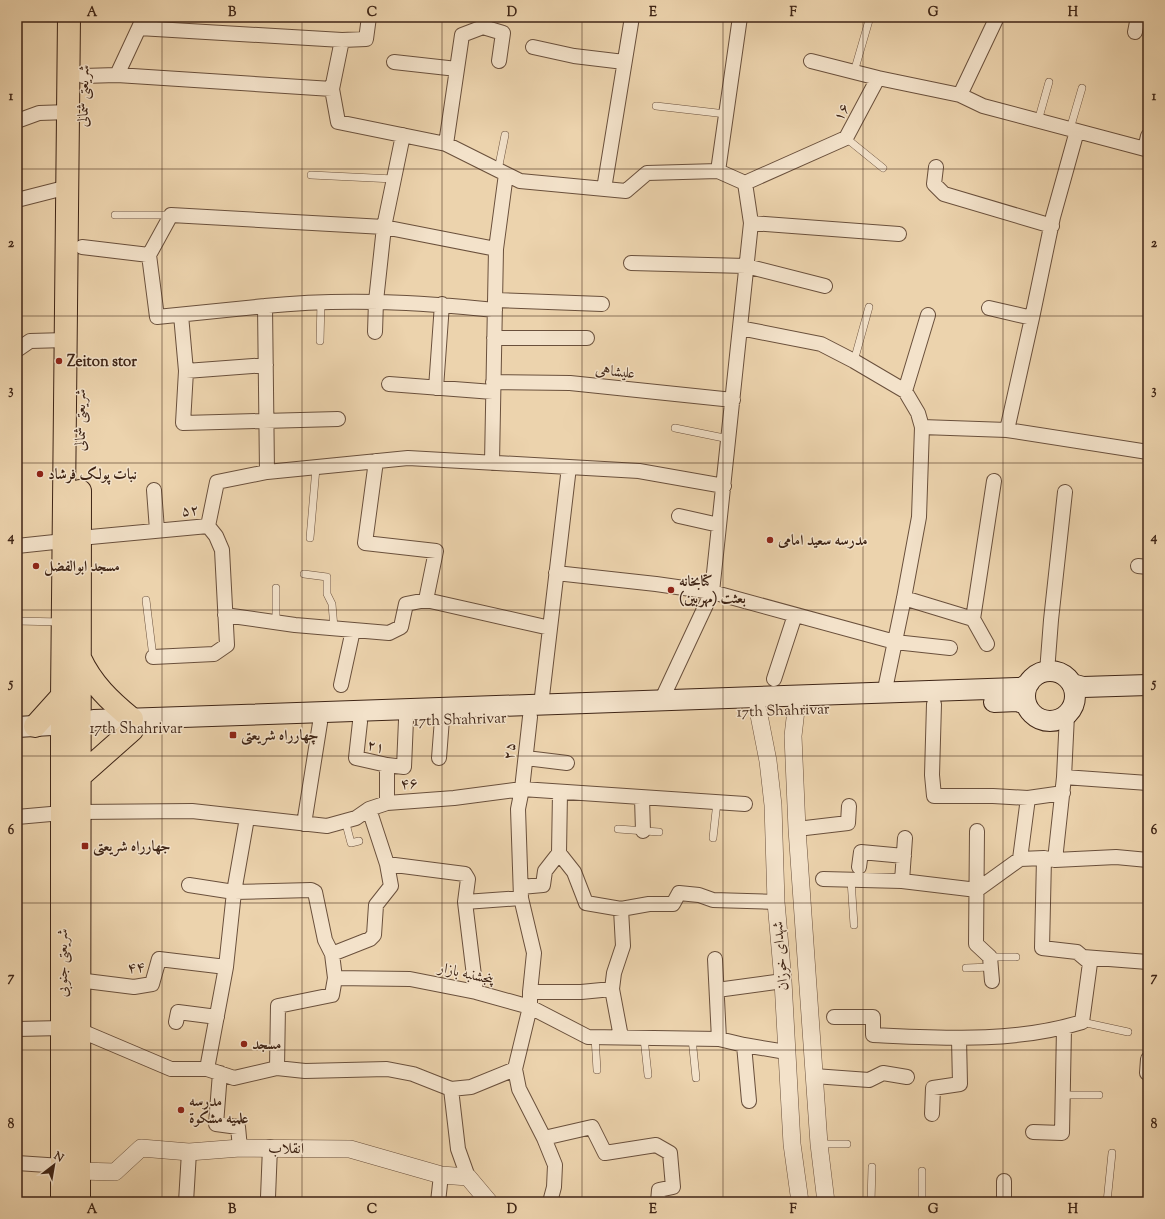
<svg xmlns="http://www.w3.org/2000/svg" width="1165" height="1219" font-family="'Sorts Mill Goudy',Amiri,serif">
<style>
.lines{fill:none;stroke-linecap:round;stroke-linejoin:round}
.service-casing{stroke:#6a503c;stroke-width:8}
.minor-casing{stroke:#6a503c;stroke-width:16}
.tertiary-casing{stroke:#6a503c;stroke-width:18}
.secondary-casing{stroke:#3f2516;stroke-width:22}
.primary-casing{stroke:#3f2516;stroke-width:24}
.service{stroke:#f3e2ca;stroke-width:7}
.minor{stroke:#f3e2ca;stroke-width:14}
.tertiary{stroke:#f3e2ca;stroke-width:17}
.secondary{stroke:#f3e2ca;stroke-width:20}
.primary{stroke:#ecd3ad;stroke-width:22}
.grid{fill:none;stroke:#3f2516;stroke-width:1;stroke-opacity:0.55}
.poi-dot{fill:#8f2418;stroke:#f3e2ca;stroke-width:1.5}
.labels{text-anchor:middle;stroke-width:3;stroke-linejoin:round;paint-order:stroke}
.street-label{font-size:15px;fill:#3f2516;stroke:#f3e2ca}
.poi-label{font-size:15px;font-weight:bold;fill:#3f2516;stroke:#f3e2ca;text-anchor:start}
.neatline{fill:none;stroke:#3f2516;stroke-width:1.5}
.grid-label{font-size:13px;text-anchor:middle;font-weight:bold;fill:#3f2516}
</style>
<rect width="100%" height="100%" fill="#ecd3ad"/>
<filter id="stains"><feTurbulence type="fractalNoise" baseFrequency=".005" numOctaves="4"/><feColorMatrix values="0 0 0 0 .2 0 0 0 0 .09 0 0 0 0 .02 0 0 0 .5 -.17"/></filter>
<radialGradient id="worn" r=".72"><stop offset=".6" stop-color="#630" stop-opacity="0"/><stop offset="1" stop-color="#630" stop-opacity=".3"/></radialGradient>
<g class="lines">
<g class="service-casing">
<path id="service" d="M854 72 870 17
M656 106 726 114
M1038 121 1049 82
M1070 129 1082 88
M846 138 883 168
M498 170 505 135
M311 175 394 179
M115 215H171
M320 341 321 302
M854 361 869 307
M675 428 729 439
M310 538 316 468
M304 574 327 577V594L332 604 334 628
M146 600 153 657
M17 621 61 622
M276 622V588
M345 820 351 843 359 841
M618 829 659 832
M713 838 717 802
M851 880 854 925
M990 957H1016
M966 968 991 967
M1082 1022 1128 1032
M595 1037 597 1070
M644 1038 648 1075
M692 1038 696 1078
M1063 1095H1099
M819 1144H847
M922 1171V1202
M871 1202 872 1167
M1107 1202 1112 1153"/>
</g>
<g class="minor-casing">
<path id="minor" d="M483 27 503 33 499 61
M139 28 342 40 366 39 369 17
M1135 32 1138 17
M342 40 332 89 338 122 446 144 520 181 626 191 647 173 718 171
M533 47 574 56 624 62
M811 61 878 78
M394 62 457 69
M117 75 332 89
M83 76 117 75 144 17
M960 95 997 17
M17 121 39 113 69 112
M446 144 462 35 483 27 486 17
M936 167 934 184 944 194 1052 226
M745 183 846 138 878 78 960 95 983 106 1145 149 1148 136
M604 189 632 17
M17 200 68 187
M751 223 899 234
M82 247 149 255 157 317 265 306 267 472 408 458 569 467 541 705
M149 255 171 215 384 227 403 135
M631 263 746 266 825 286
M495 300 602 304
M265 306C343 298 418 302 495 310
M989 308 1032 318 1053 217 1077 131
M181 315 186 371
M740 328 821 344 854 361 905 391 918 413 922 427 919 517 904 598 884 694
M375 332 376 301 384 227 496 249
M494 338H587
M17 350 30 341 66 340
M266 365 186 371 183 423 338 419
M493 382 570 383 733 400
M389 384 493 392
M436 388 442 304
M905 391 928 315
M922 427 1007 430 1148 452
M1007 430 1032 318
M376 461 365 543 436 551 426 600
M492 463 496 249 506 174
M569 467 639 471 724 486
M154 490 157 530
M679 516 719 525
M80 538 208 526 217 482 267 472
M17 546 64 541
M1138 566 1148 567
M556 573 656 584 712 592 895 642 950 648
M904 598 973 619 987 644
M225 615 295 625 389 633 401 627 406 604 426 600 550 628
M973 619 994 481
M153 657 214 654 227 645 222 550 216 536 208 526
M1047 672 1051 620 1065 492
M774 679 795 615
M341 685 353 630
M661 701 712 592 751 223 745 183 718 171 740 17
M934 704 932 775 934 796H993L1028 798 1063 793
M530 717 522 789 518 809 521 898 534 953 530 992V1007L515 1069 519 1089 544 1138 555 1165 554 1187 550 1202
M360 722 356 758 387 765V803
M439 758 442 719
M526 758 567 763
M387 765 404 767 406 720
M1064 777 1067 715
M560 792 559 853 574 872 586 903 621 909 649 904H673L679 893 699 895 713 900 776 902
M642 798 643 831
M78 812 192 811 327 826 356 818 369 809 387 803 454 798 522 789 745 804
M17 817 62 813
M304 824 320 723
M797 829 848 823 849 806
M977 831 976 944 990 957 992 981
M1020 859 1028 798
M1055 860 1064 777 1148 783
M387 864 465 874 468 879 465 902 476 992
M859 867 861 852 904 856
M823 879 902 881 977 890 1020 859 1044 858 1055 860 1116 857 1148 860
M902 881 905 838
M189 885 234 892 311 890 315 892 325 940 332 954 335 978
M521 887 543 885 545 871 559 853
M465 902 521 898
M621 909 623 946 614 973 612 989 621 1037
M332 954 370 939 374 935 376 905 391 886 387 864 369 809
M1083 957 1148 962
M715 959 719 1039
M78 980 134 987 152 984 159 959 226 967
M717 990 783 981
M530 992H581L612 989
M834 1017H873V1035C943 1038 1014 1043 1082 1022L1090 963 1077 952 1042 948 1044 858
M176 1022 178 1012 217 1017
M17 1029 62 1028
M79 1030 171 1069H207L226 967 234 892 247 818
M744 1045 749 1101
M277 1068 305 1071 387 1069 413 1074 451 1089 471 1087 515 1069
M207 1069 234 1078 277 1068 278 1006 332 995 335 978 410 979 476 992 530 1007 588 1037 719 1039 744 1045 786 1052
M220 1073 216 1124 238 1127 240 1148
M1147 1073 1148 1059
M814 1076 869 1080 883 1073 907 1077
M451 1089 458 1149 468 1177
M932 1114 933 1088 960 1084 959 1039
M1033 1132 1062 1133 1064 1028
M544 1138 592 1127 605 1153 656 1145 670 1153 673 1187 659 1190 658 1202
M17 1163 62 1166
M1004 1181V1202
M268 1197 270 1147
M186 1202 189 1152
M438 1202 441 1175"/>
</g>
<g class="tertiary-casing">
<path id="tertiary" d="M758 710 768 761 773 805 776 902 783 981 792 1144 800 1202
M796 710 793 736 797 829 819 1144 826 1202
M79 1171 115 1172 141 1148 189 1152 240 1148 350 1149 441 1175 468 1177 489 1202"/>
</g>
<g class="secondary-casing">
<path id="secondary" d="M1025 696a25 25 0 1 1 50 0a25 25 0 1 1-50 0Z
M1072 684 1083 687 1148 685
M994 702 1017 701 1026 704
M17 727 52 725
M79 727 94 720 1017 688H1022L1029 683"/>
</g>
<g class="primary-casing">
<path id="primary" d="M80 658C92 684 110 701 132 719
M35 726 62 696
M79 777 132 730
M62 1202V696L69 17
M79 1202 80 491"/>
</g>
<use href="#service" class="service"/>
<use href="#minor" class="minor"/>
<use href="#tertiary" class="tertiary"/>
<use href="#secondary" class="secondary"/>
<use href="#primary" class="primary"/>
</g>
<path class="grid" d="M162 17V1202M302 17V1202M442 17V1202M582 17V1202M723 17V1202M863 17V1202M1003 17V1202M17 169H1148M17 316H1148M17 463H1148M17 610H1148M17 756H1148M17 903H1148M17 1050H1148"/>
<g class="poi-dot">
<circle cx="59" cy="361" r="4"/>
<circle cx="40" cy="474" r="4"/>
<circle cx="770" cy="540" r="4"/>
<circle cx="36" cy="566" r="4"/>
<circle cx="671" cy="590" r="4"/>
<rect x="229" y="731" width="8" height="8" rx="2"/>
<rect x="81" y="842" width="8" height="8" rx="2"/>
<circle cx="244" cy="1044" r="4"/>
<circle cx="181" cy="1110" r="4"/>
</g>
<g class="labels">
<g class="street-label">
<text transform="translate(83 96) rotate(-89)" y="5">شریعتی شمالی</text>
<text transform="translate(841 112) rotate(-62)" y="5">۱۶</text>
<text transform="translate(615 371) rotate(6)" y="5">علیشاهی</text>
<text transform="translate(80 420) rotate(-90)" y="5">شریعتی شمالی</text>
<text transform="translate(190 510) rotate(-5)" y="5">۵۲</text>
<text transform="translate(783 710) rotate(-2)" y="5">17th Shahrivar</text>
<text transform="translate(460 719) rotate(-2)" y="5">17th Shahrivar</text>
<text x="136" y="733">17th Shahrivar</text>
<text transform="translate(376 746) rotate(14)" y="5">۲۱</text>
<text transform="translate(509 751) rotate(-84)" y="5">۲۵</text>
<text transform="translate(409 783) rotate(-5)" y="5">۴۶</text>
<text transform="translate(780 956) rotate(-95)" y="5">شهدای خوزان</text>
<text transform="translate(62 963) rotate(-90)" y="5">شریعتی جنوبی</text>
<text transform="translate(136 967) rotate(-5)" y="5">۴۴</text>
<text transform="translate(466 973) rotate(13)" y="5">پنجشنبه بازار</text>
<text transform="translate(286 1148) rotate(1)" y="5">انقلاب</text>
</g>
<g class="poi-label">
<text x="67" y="366">Zeiton stor</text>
<text x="48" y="479">نبات پولک فرشاد</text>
<text x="778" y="545">مدرسه سعید امامی</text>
<text x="44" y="571">مسجد ابوالفضل</text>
<text x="679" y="586">کتابخانه<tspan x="679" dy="17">بعثت (مهربین)</tspan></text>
<text x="241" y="740">چهارراه شریعتی</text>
<text x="93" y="851">جهارراه شریعتی</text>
<text x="252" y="1049">مسجد</text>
<text x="189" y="1106">مدرسه<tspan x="189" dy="17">علمیه مشکوة</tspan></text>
</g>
</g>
<rect width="1165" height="1219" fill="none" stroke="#ecd3ad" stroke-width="44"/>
<g transform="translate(54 1165) rotate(31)" stroke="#f3e2ca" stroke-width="3" paint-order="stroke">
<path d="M0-3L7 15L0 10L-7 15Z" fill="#3f2516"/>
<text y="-6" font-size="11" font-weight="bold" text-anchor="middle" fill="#3f2516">N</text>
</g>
<rect x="22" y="22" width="1121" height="1175" class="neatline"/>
<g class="grid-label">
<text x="92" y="16">A</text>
<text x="232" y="16">B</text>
<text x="372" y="16">C</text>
<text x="512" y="16">D</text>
<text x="653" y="16">E</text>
<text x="793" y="16">F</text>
<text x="933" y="16">G</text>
<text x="1073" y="16">H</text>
<text x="11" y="100">1</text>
<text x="1154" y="100">1</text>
<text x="11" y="247">2</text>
<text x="1154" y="247">2</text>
<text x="11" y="394">3</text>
<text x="1154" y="394">3</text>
<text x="11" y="541">4</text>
<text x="1154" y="541">4</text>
<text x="11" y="687">5</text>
<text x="1154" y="687">5</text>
<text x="11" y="834">6</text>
<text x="1154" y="834">6</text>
<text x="11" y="981">7</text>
<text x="1154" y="981">7</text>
<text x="11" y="1128">8</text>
<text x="1154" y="1128">8</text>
<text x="92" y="1213">A</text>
<text x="232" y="1213">B</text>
<text x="372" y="1213">C</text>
<text x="512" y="1213">D</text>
<text x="653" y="1213">E</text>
<text x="793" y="1213">F</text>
<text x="933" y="1213">G</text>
<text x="1073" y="1213">H</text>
</g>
<rect width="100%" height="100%" filter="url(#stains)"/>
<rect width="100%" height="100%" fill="url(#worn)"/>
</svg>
